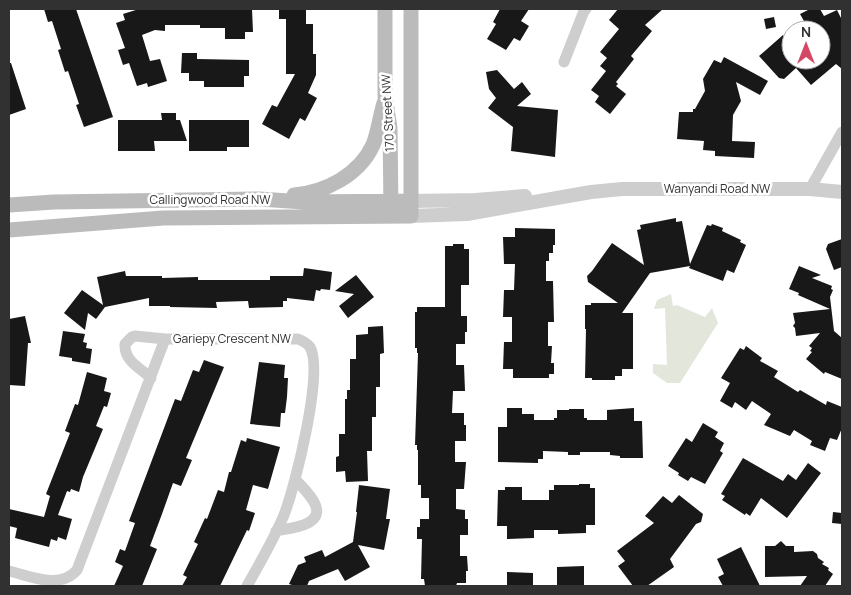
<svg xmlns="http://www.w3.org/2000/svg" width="851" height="595" font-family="Manrope,sans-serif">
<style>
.green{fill:#e3e7db}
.building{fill:#181818}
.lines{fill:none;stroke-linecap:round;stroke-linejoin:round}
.minor{stroke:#cecece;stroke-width:11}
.tertiary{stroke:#cecece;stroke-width:14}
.secondary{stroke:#bbb;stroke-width:15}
.labels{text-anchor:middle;stroke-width:5;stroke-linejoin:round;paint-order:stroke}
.street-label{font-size:12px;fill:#313131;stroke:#fff}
</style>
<rect width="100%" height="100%" fill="#fff"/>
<path class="green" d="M671 294 673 306 677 305 705 317 712 308 718 323 680 383H667L653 373V364L667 365 665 308 654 309 657 300Z"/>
<path class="building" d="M44 9H76L113 117 84 127 76 105 79 104 68 71 65 72 58 50 61 49 52 21 48 22Z
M139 9 140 10 252 9 253 32H245V39H225V28H200V25H165V31L155 30 142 35 150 61 160 59 167 81 148 87 147 83 137 86 129 63 123 65 118 50 125 48 116 23 125 20 123 14Z
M279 9H306V24H313V54H316V75L308 93 317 98 305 121 300 118 289 139 262 124 272 105 277 107 295 74H286V19H279Z
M500 9H529L521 21 529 26 520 41 514 38 506 50 487 39 496 24 493 22Z
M618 9H663L645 25 652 31 631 56 634 59 616 82 618 84 616 86 626 94 610 114 595 102 599 96 591 90 606 71 600 66 607 58 600 52 619 29 609 20Z
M810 9H820L824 16 837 10 842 20V69L836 64 811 85 796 68 784 79 779 78 759 56 783 35 791 43V60H821L830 48 821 41V30H809L800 14Z
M774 17 776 27 766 29 764 19Z
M182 53H197V59L249 60V76H244V87H204V81H189V73H181Z
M724 57 768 81 760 95 736 82 741 101 733 115 732 141 755 142 754 158 715 156V151L703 150 704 141 677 139 679 112H693V109H695L705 91 703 79 714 60 721 63Z
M9 63H11L26 109 9 115Z
M497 70 514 89 522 82 531 94 517 106 558 110 555 157 511 151 513 127 488 108 496 98 489 89 486 72Z
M161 113H176V120H180L187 141H154L155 151H118V120H162Z
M189 120H249V147H227V151H189Z
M676 218V222L682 221 690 264 707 225 711 226 712 224 723 228 722 231 741 240 740 242 746 245 734 273 727 270 723 281 689 268 690 266 650 273 622 313H633V369H622V376H615V380H592V378H585L586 329H585V305H591V303H618L588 282 587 276 592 271 612 243 644 265 637 230 641 229 640 225Z
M515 228 555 229V245H553V253H549V261H546V281H553L554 322H548V346H552L551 363H554V374H549V378H513V369H503L504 342H512V317H503L504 290H514L515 264H504L503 237H515Z
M842 239V267L834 270 826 249 828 244Z
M453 244H464V249H469V285H461V316H467V332H465V344H456V365H464L465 391H453L452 413H464V425H466V441H455V462H466L464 489H456V509L465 510V519H468V535H460V556H467L468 571H466V583H457L456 586H425L424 579H421L422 539H417V527H420V519H429V498H421V485H418V450H417V445H415L418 353H417V348H415V312H417V307H445V246H453Z
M799 266 821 275 812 278 832 286 831 289 833 290 830 297 834 331 842 338V379L825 372 824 374 806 359 812 352 810 351 812 348 809 346 820 333 796 336 795 328 793 326 795 323 793 313 830 309 798 295 799 293 789 289Z
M304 268 332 272 330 290 321 289 320 291 316 290 314 301 287 298V301H283V307L249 308 248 301 216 302 217 308 170 307V306H149V298L105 307 96 319 88 313 85 330 64 313 82 290 103 305 97 277 125 271 126 276H162V278L198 277V280H270V276H303Z
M356 275 374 297 348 318 339 306 354 294 335 291Z
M25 316 31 343H28L25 386 9 385V319Z
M383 326 384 353 380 354V387H376V417H372V451H367L368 481 346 482 345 471 336 472V457L339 456V434H345V399H347V390H350V359H356V335L368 334V327Z
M63 331 85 334 83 342 87 343 86 348 92 349 90 364 72 361V358L59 356Z
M746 346 762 358 760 361 778 371 774 377 798 392 800 390 826 405 827 401 842 407V428L837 440 830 438 825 451 810 445 812 441 794 430 790 436 764 425 771 414 752 401 746 410 735 402 732 408 720 401 730 383 721 378 740 348 744 350Z
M204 360 224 367 186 458 192 460 181 486 173 483 162 514 150 546 157 549 142 586H114L123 566 115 562 120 549 125 551 135 523 129 521 175 399 181 401 193 370 199 372Z
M259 362 285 365 284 378H288L287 397 285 413H281L280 427 250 424Z
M87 372 107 378 104 391 111 393 107 407 104 406 96 426 103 429 83 477 79 492 71 489 70 492 67 491 58 515 72 519 66 540 58 537 57 541 51 539 49 547 15 538 17 528 9 526V509L44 517 50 496 46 494 70 433 65 431 75 404 78 405Z
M507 408H522V414H534V420H554V418H557V410H569V409H584V418H587V420H607V410L634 408V421H642L643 458H620V456L610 455V452H580V455H568V452L543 451V459H538V463L498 462V427H507Z
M703 423 718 432 715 437 724 443 720 451 723 453 705 484 691 477 688 481 678 475 679 473 668 466 686 438 692 442Z
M247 438 280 447 268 489 253 485 246 510 255 513 249 531 247 530 220 586H182L187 577 183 575 198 544 194 542 205 518 207 519 218 490 224 492 229 472H231L241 440 246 442Z
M743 458 783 481 788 474 796 480 808 463 821 473 787 518 761 498 750 516 746 513 745 515 722 500 725 496 721 494Z
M579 484H590V488H595V525H586V533L558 534V530H534V538L507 539V526H497L498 490H505V487H522V500H549V490H554V485H579Z
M359 485 390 489 386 519H390L384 550 358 545 370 567 345 581 338 569 309 581 307 586H295L289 584 298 565 306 562 304 557 322 550 325 557 353 542 357 512H356Z
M679 495 703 514 701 522 696 524 670 559 674 567 647 586H633L618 566 625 561 617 551 654 523 645 516 663 496 672 503Z
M833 512 842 513V524L832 523Z
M781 541 786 546H794V552L813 551 817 554 818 558 824 562 822 564 829 568 828 570 833 574 825 586H800L807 576 765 577V546H775Z
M741 547 760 586H723L718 577 724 574 717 559Z
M584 566V586H557V567Z
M507 572 533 573V586H507Z"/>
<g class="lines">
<path class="minor" d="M564 62 584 11 586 9
M810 189 842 132
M151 378C140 368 124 361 125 344L132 337 135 336 165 339
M276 531C289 528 325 526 315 504 311 495 302 487 296 480
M9 571C30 576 60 590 77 570L165 339H298C303 341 307 343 310 347 324 372 295 487 284 515 274 539 260 563 247 586"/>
<path class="tertiary" d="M411 201 476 200 525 196
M411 216 467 214 591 192 622 189H810L842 192"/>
<path class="secondary" d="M385 9V96L390 128 391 210
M294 195C326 192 359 175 373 145 378 132 380 116 384 103
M9 205 54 202 259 199 304 202 411 201
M9 230 163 218 411 216V9"/>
</g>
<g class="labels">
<g class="street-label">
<text transform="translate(388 113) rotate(-93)" y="4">170 Street NW</text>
<text x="717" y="193">Wanyandi Road NW</text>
<text x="210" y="204">Callingwood Road NW</text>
<text x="232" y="343">Gariepy Crescent NW</text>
</g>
</g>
<rect width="851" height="595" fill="none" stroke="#313131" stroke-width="20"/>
<g transform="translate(806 45)"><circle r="24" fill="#ffffff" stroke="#adadad"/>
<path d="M0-4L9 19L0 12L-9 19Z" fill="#d34864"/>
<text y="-8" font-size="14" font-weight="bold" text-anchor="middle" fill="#313131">N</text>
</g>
</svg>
